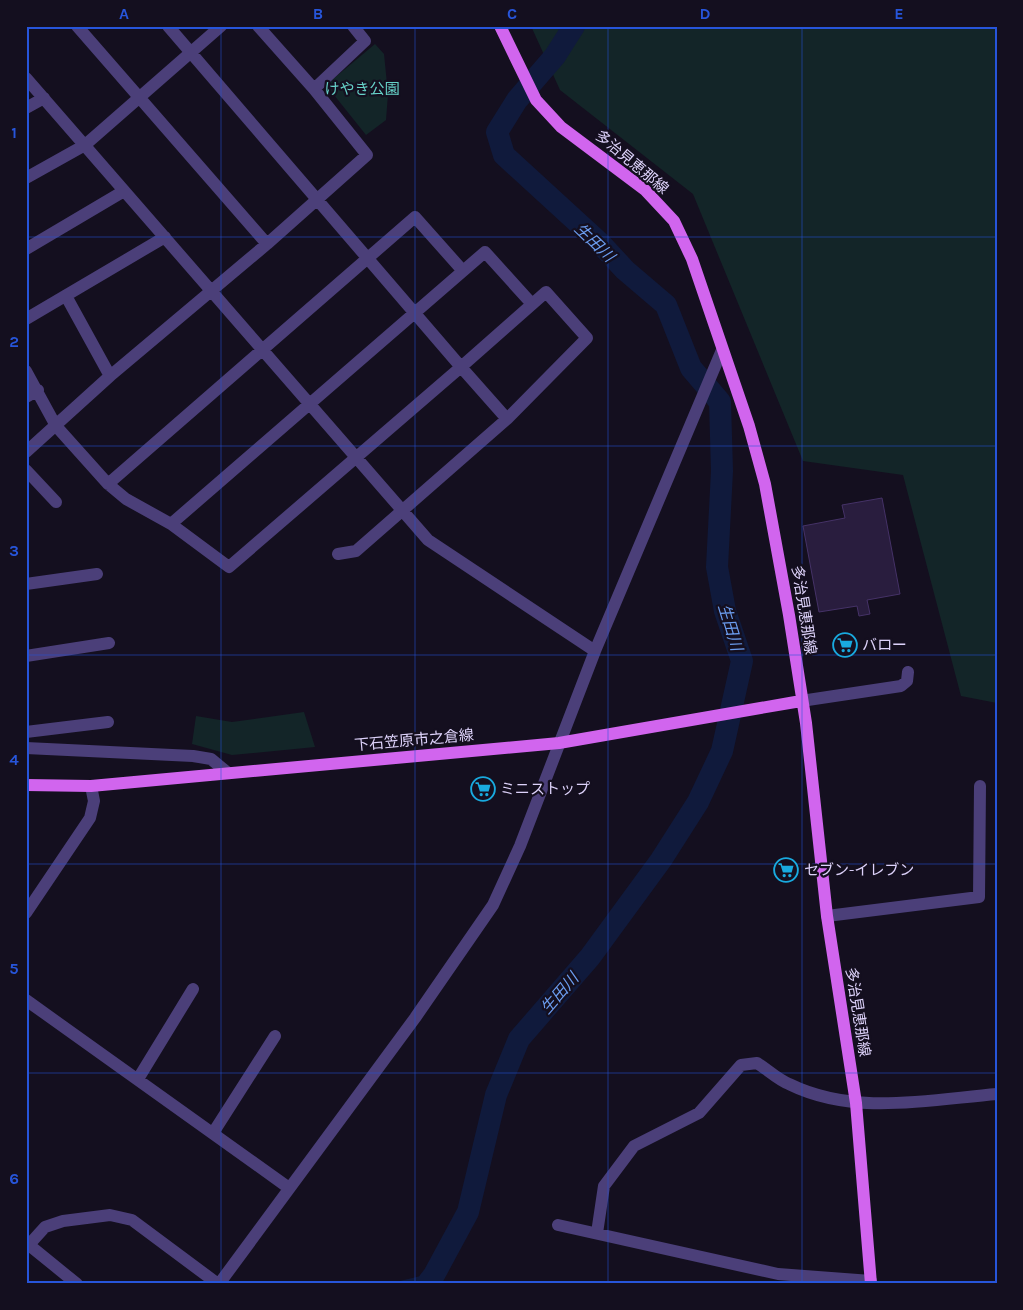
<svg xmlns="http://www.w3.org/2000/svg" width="1023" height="1310" font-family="Karla,'Noto Sans JP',sans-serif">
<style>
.green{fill:#132528}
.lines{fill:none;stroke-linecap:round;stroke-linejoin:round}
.stream{stroke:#101a3c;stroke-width:4}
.river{stroke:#101a3c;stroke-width:22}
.building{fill:#291d3e;stroke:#453267}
.minor{stroke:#4b3f79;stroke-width:12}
.major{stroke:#d165ee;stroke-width:12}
.grid{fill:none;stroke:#2755da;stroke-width:1;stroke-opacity:0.55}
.labels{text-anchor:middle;stroke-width:4.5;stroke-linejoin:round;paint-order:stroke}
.park-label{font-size:15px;fill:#66d1c8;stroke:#140f1f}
.street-label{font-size:15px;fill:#ddd2fa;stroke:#140f1f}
.poi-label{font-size:15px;fill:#ddd2fa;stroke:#140f1f;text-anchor:start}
.water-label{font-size:16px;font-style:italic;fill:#6b9cee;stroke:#140f1f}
.neatline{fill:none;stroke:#2755da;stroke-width:2}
.grid-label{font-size:16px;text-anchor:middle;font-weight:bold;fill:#2755da}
</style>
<rect width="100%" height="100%" fill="#140f1f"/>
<path class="green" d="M531 26H997V703L961 696 903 475 803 461 693 194 560 90Z
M375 44 384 54 388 94 386 120 366 135 326 85Z
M304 712 315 747 232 755 192 744 196 716 232 722Z"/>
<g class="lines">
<path class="stream" d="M396 1284 434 1275"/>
<path class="river" d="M427 1284 434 1275 468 1212 496 1095 519 1039 590 957 661 860 698 802 722 751 742 661 725 611 717 567 722 471 720 402 691 368 666 305 625 270 600 243 504 155 497 132 517 100 555 56 574 26"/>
</g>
<path class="building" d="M882 498 900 594 867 600 870 614 859 616 857 606 819 612 803 526 845 518 842 505Z"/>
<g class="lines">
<path class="minor" d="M77 26 267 244
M168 26 461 367 229 567 171 524
M26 78 428 540 595 651
M314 89 365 41 353 26
M26 108 44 98
M26 178 85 145 221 26
M26 249 124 191
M66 296 110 376
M26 319 165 237
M26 371 56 426 108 484 126 499 171 524 485 252 532 304
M26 397 38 390
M26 452 110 376 267 244 367 155 314 89 258 26
M26 470 56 502
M108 484 415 217 463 271
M338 554 356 551 507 419 461 367 546 292 587 338 507 419
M26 584 97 574
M26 656 109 643
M801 701 901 686 907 681 908 672
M26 732 108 722
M26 748 193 756 211 759 228 773
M26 913 90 818 94 801 91 786
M827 916 979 897 980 786
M26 1000 289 1188
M138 1079 193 989
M213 1133 275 1036
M558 1225 778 1274 871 1281
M597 1233 604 1186 634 1146 699 1113 741 1065 757 1063C767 1069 777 1079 789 1084 854 1116 927 1100 997 1094
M29 1245 77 1284
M26 1248 45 1227 63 1221 110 1215 132 1220 218 1284
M219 1284 415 1018 493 905 520 846 595 651 722 350"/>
<path class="major" d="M500 26 536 100 561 127 645 190 674 221 692 259 749 426 765 484 789 615 806 723 827 916 856 1103 871 1284
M26 785 91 786 559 743 801 701"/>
</g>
<path class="grid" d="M221 26V1284M415 26V1284M608 26V1284M802 26V1284M26 237H997M26 446H997M26 655H997M26 864H997M26 1073H997"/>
<defs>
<g id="supermarket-ring" transform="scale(1.25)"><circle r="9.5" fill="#140f1f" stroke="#19aadf" stroke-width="1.5"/><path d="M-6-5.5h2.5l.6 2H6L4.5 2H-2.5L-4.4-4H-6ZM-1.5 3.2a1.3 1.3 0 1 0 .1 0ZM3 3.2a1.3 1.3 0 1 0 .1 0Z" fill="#19aadf"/></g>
</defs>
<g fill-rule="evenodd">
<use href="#supermarket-ring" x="845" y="645"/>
<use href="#supermarket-ring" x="483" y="789"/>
<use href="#supermarket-ring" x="786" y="870"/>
</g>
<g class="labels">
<g class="park-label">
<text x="362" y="94">けやき公園</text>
</g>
<g class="street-label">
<text transform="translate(632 162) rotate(40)" y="5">多治見恵那線</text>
<text transform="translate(804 610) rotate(81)" y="5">多治見恵那線</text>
<text transform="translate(414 740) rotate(-5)" y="5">下石笠原市之倉線</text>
<text transform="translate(858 1012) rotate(81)" y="5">多治見恵那線</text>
</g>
<g class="poi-label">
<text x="862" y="650">バロー</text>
<text x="500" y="794">ミニストップ</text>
<text x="804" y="875">セブン-イレブン</text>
</g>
<g class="water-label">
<text transform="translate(595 242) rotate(44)" y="6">生田川</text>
<text transform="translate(731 627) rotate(73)" y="6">生田川</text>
<text transform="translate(559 993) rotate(-49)" y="6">生田川</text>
</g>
</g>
<rect width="1023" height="1310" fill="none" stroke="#140f1f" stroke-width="55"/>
<rect x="28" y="28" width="968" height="1254" class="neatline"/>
<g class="grid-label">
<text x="124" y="19">A</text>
<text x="318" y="19">B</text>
<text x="512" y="19">C</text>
<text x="705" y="19">D</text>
<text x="899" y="19">E</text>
<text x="14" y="138">1</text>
<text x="14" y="347">2</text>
<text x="14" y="556">3</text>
<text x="14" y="765">4</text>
<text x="14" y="974">5</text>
<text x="14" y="1184">6</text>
</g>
</svg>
